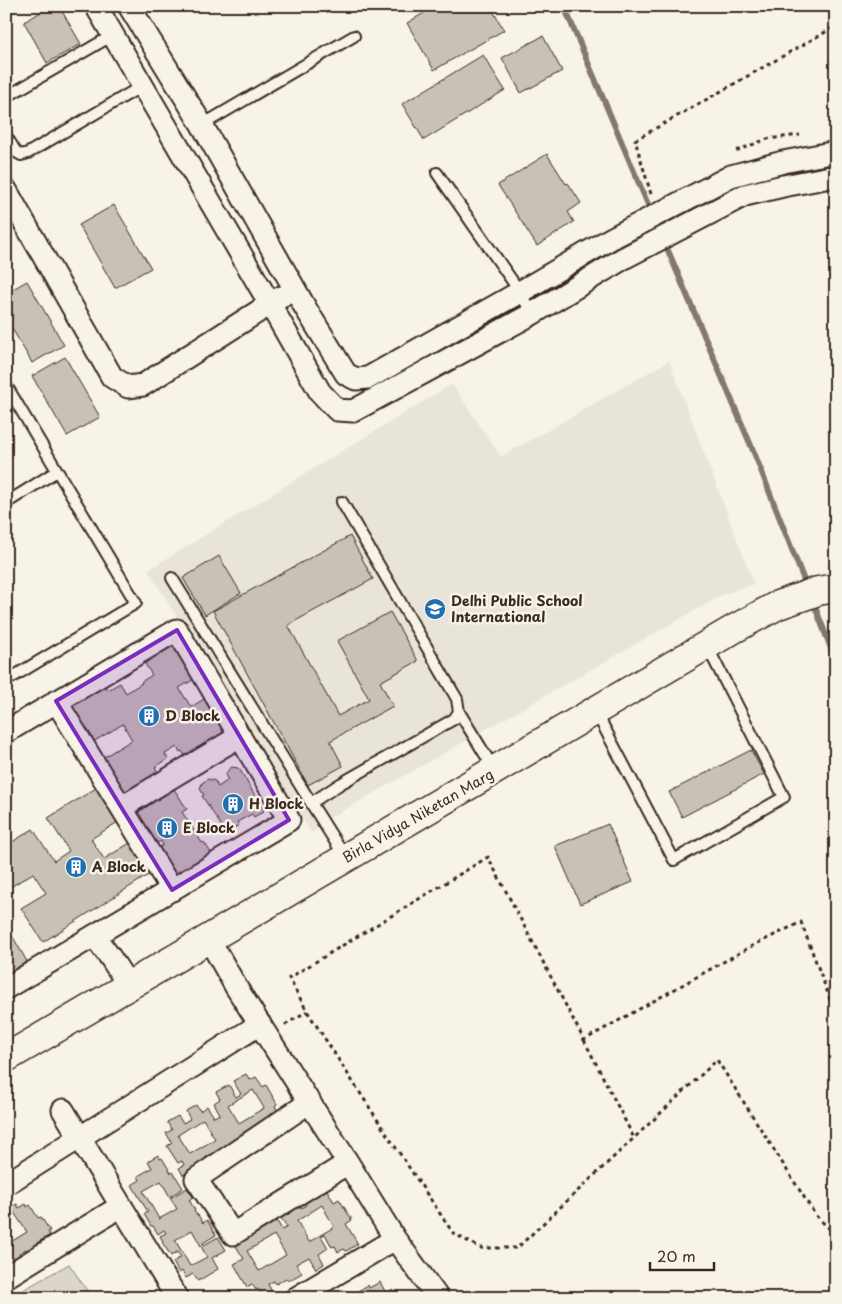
<svg xmlns="http://www.w3.org/2000/svg" width="842" height="1304" font-family="'Playpen Sans',sans-serif">
<style>
.built{fill:#e9e4d9}
.green{fill:#dbd6cb;stroke:#8b8074}
.lines{fill:none;stroke-linecap:round;stroke-linejoin:round}
.stream{stroke:#84786c;stroke-width:6}
.building{fill:#c8c1b6;stroke:#3b2a1e;fill-rule:evenodd}
.lane-casing{stroke:#3b2a1e;stroke-width:14}
.street-casing{stroke:#3b2a1e;stroke-width:25}
.secondary-casing{stroke:#3b2a1e;stroke-width:31}
.path{stroke:#3b2a1e;stroke-width:3;stroke-dasharray:4 4;stroke-linecap:butt}
.lane{stroke:#f7f3e8;stroke-width:10}
.street{stroke:#f7f3e8;stroke-width:21}
.secondary{stroke:#f7f3e8;stroke-width:28}
.marked{fill:#7b2cbf;fill-opacity:0.2;stroke:#7b2cbf;stroke-width:4;stroke-linejoin:round}
.labels{text-anchor:middle;stroke-width:5;stroke-linejoin:round;paint-order:stroke}
.poi-label{font-size:14px;font-weight:bold;fill:#3b2a1e;stroke:#f7f3e8;text-anchor:start}
.street-label{font-size:14px;fill:#3b2a1e;stroke:#f7f3e8}
</style>
<rect width="100%" height="100%" fill="#f7f3e8"/>
<filter id="ink" filterUnits="userSpaceOnUse"><feTurbulence type="fractalNoise" baseFrequency=".02" numOctaves="2"/><feDisplacementMap in="SourceGraphic" scale="10" xChannelSelector="R" yChannelSelector="G"/><feConvolveMatrix kernelMatrix="1 2 1 2 8 2 1 2 1" color-interpolation-filters="sRGB"/></filter>
<g filter="url(#ink)">
<path class="built" d="M669 361 754 584 724 594 323 822 312 834 181 624 148 570 452 384 501 457Z"/>
<path class="green" d="M69 1264 92 1298H9Z"/>
<g class="lines">
<path class="stream" d="M564 6 652 214
M664 241 755 455 807 588
M812 599 832 651 836 679"/>
</g>
<path class="building" d="M51 6H59L81 44 47 63 24 22Z
M436 6H490L504 30 434 70 407 23Z
M543 36 562 71 521 93 502 58Z
M483 55 505 90 424 140 402 104Z
M547 154 566 184 568 183 581 203 568 212 574 222 537 246 498 185Z
M114 205 151 268 115 288 79 225Z
M27 281 64 345 32 363 6 318V293Z
M65 357 100 417 67 436 32 376Z
M350 536 373 579 288 625 338 716 369 699 337 641 390 612 418 661 380 682 393 706 330 741 343 766 308 785 213 611Z
M219 556 241 593 205 615 183 578Z
M175 640 198 677 179 688 191 707 209 696 230 729 185 756 182 751 180 752 177 747 165 754 168 759 155 767 158 772 124 794 102 758 132 740 123 724 93 742 70 705 88 694 89 696 105 686 108 690 120 683 126 693 142 683 141 682 152 675 144 662Z
M751 750 764 774 682 817 669 792Z
M232 767 238 768 240 770 264 811 254 817 252 814 237 822 239 825 226 833 202 796 204 795 200 789 202 783 208 779 215 781 218 787 228 780 226 777V774L229 769Z
M96 788 118 822 91 839 104 859 130 843 150 874 43 942 21 908 46 893 33 873 9 888 6 884V846L33 829 54 861 69 851 48 818Z
M174 789 187 809 182 812 202 843 204 842 211 853 174 876 157 849 163 845 161 841 153 845 134 815Z
M608 824 633 882 580 904 555 846Z
M6 925 29 965 6 979Z
M246 1074 250 1080 256 1077 263 1087 266 1085 277 1104 275 1106 281 1117 214 1158 211 1154 205 1158 208 1161 183 1175 179 1168 184 1165 182 1161 178 1163 167 1146 172 1143 166 1133 172 1130 167 1122 178 1116 183 1123 190 1119 186 1111 196 1105 200 1111 207 1106 214 1117 220 1114 214 1103 220 1099 216 1092 229 1085 236 1097 241 1094 233 1081ZM253 1090 264 1108 239 1123 228 1105ZM203 1119 215 1139 190 1154 178 1135Z
M158 1155 160 1159 162 1158 171 1173 173 1172 183 1188 171 1196 172 1197 187 1188 193 1197 189 1200 195 1210 194 1211 197 1215H198L203 1223 207 1220 216 1235 203 1243 204 1245 218 1237 226 1250 212 1258 218 1269 198 1281 193 1274 186 1278 182 1271 179 1273 173 1262 181 1257 177 1252 171 1256 162 1242 163 1241 160 1236 166 1233 164 1230 158 1234 153 1226H151L144 1214 148 1212 132 1185 140 1180 138 1176 152 1168 148 1161ZM161 1181 177 1209 159 1219 143 1191ZM192 1230 207 1257 190 1266 175 1240Z
M317 1190 319 1194 327 1190 334 1202 339 1199 352 1220 346 1224 358 1244 346 1251 344 1249 338 1252 335 1246 332 1247 325 1234 321 1236 328 1248 319 1254 324 1264 316 1269 309 1257 296 1264 302 1273 288 1281 286 1278 276 1284 274 1281 268 1284 272 1292 263 1297 258 1289 256 1290 252 1284 247 1287 234 1264 244 1259 236 1246 239 1244 236 1238 266 1221 269 1225 277 1221 282 1230 287 1227 281 1218 290 1213 288 1210 299 1203 302 1208 306 1205 302 1198ZM322 1205 334 1227 309 1242 297 1221ZM274 1235 286 1255 259 1271 247 1251Z
M9 1203 11 1207 17 1204 19 1208 26 1204 27 1207 30 1205 38 1218 41 1217 50 1231 48 1232 50 1235 35 1244 37 1247 28 1253 26 1249 19 1253 21 1257 11 1263 6 1257V1245L27 1232 13 1211 6 1216V1205Z
M380 1282 386 1293 393 1289 398 1298H362L358 1291 368 1285 369 1288Z"/>
<g class="lines">
<g class="lane-casing">
<path id="lane" d="M6 97 113 35
M202 125 354 36
M6 136 16 152 21 155 28 153 142 86
M437 173 520 292 532 314
M6 385 136 603 6 681
M342 502 457 699 459 712 454 719 340 784 311 803 345 857
M6 503 57 471
M172 578 311 803
M459 712 494 769
M596 712 674 860 784 797 707 646"/>
</g>
<g class="street-casing">
<path id="street" d="M96 6 270 304 320 392 337 410 353 411 532 314 624 258 745 195 783 186 836 176
M129 6 202 125 306 309 346 374 356 379 368 378 520 292 612 238 731 176 783 162 836 152
M6 190 112 377 128 387 143 385 281 297
M56 701 172 890
M6 732 177 630 289 820 6 988
M122 807 240 736
M95 937 110 957 129 986
M209 939 236 987 348 1163 395 1239 438 1298
M310 1102 196 1179 233 1234 348 1163
M63 1110 177 1298
M6 1184 260 1024
M6 1277 121 1206
M296 1298 395 1239"/>
</g>
<g class="secondary-casing">
<path id="secondary" d="M6 1058 734 629 778 605 818 591 836 588"/>
</g>
<path class="path" d="M736 151 767 139 800 135
M651 194 635 140 836 26
M836 1015 801 922 750 947 584 1040 488 857 289 978 307 1011 386 1133 453 1233 480 1248H517L717 1060 816 1216 836 1235
M285 1025 307 1011
M584 1040 634 1138"/>
<use href="#lane" class="lane"/>
<use href="#street" class="street"/>
<use href="#secondary" class="secondary"/>
</g>
</g>
<path class="marked" d="M177 630 289 820 172 890 56 701Z"/>
<defs>
<g id="school-disc" transform="scale(1.125)"><circle r="9.5" fill="#1f6fb2" stroke="#f7f3e8"/><path d="M0-5L7-2L0 1L-7-2ZM-4 1L0 2.5L4 1V4Q0 6-4 4Z" fill="#fff"/></g>
<g id="building-disc" transform="scale(1.125)"><circle r="9.5" fill="#1f6fb2" stroke="#f7f3e8"/><path d="M-4-6H4V6H1V3H-1V6H-4ZM-2.5-4.3h1.7v1.8h-1.7ZM.8-4.3h1.7v1.8H.8ZM-2.5-1h1.7V.8h-1.7ZM.8-1h1.7V.8H.8Z" fill="#fff"/></g>
</defs>
<g fill-rule="evenodd">
<use href="#school-disc" x="435" y="609"/>
<use href="#building-disc" x="149" y="716"/>
<use href="#building-disc" x="233" y="804"/>
<use href="#building-disc" x="167" y="828"/>
<use href="#building-disc" x="76" y="867"/>
</g>
<g class="labels">
<g class="poi-label">
<text x="451" y="606">Delhi Public School<tspan x="451" dy="16">International</tspan></text>
<text x="165" y="721">D Block</text>
<text x="249" y="809">H Block</text>
<text x="183" y="833">E Block</text>
<text x="92" y="872">A Block</text>
</g>
<g class="street-label">
<text transform="translate(418 816) rotate(-30)" y="5">Birla Vidya Niketan Marg</text>
</g>
</g>
<rect width="842" height="1304" fill="none" stroke="#f7f3e8" stroke-width="25"/>
<rect x="12" y="12" width="817" height="1279" fill="none" stroke="#3b2a1e" stroke-width="2" filter="url(#ink)"/>
<path d="M650 1262v8h64v-8" fill="none" stroke="#3b2a1e" stroke-width="2.5"/>
<text x="657" y="1262" font-size="15" fill="#3b2a1e" stroke="#f7f3e8" stroke-width="4" paint-order="stroke">20 m</text>
</svg>
